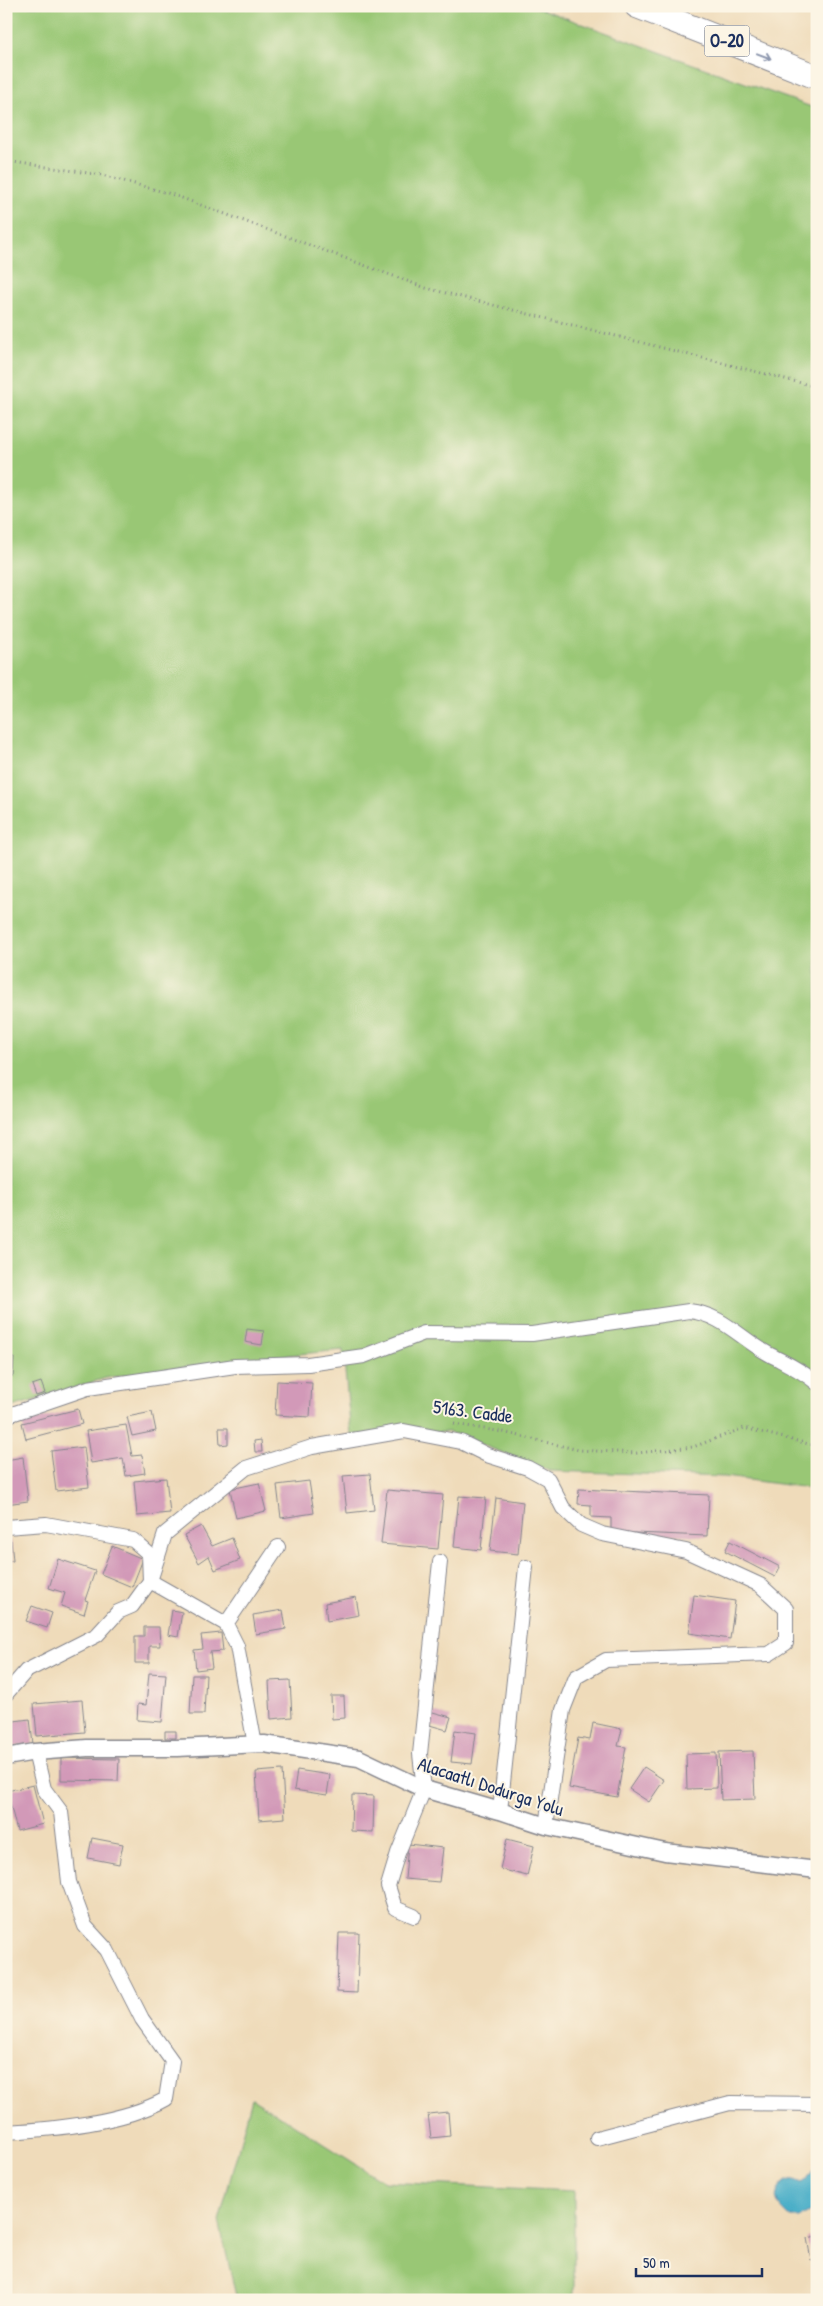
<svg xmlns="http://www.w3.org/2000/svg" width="823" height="2306" font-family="'Patrick Hand',sans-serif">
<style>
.green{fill:#99c775;stroke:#5a7b6a}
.water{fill:#49aec8;stroke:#326e93}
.building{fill:#d299b8}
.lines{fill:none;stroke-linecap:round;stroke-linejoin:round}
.minor-casing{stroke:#85858c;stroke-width:16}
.tertiary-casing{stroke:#85858c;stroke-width:19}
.motorway-casing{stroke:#85858c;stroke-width:26}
.path{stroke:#85858c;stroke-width:3;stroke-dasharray:1 4;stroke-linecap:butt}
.minor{stroke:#fff;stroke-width:14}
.tertiary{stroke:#fff;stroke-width:16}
.motorway{stroke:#fff;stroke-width:24}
.oneway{stroke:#8d97ae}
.labels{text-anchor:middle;stroke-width:4;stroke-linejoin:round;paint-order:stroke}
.shield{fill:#fcf5e5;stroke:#5e6a86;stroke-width:1}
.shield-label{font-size:18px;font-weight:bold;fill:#1b2f5e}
.street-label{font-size:19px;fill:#1b2f5e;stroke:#fcf5e5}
</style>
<rect width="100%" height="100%" fill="#fcf5e5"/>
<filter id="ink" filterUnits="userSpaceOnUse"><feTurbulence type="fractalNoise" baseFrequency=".02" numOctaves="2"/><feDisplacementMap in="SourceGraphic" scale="10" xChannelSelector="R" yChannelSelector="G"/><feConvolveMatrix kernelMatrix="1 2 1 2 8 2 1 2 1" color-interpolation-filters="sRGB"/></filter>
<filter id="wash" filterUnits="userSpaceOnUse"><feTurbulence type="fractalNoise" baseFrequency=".0096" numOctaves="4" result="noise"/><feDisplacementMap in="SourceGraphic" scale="20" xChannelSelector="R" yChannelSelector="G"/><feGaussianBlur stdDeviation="1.12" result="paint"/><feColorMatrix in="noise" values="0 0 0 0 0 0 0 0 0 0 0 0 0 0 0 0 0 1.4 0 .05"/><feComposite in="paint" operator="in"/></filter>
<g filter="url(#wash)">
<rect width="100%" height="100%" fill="#efdbba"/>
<path class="green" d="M6 6H533L817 109V1489L725 1477 550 1471 449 1432 351 1435 343 1350 245 1359 106 1378 6 1409Z
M252 2098 384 2182 574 2191V2300H201L236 2296 219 2221Z"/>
<path class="water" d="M817 2167V2207L800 2217H789C784 2212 779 2207 777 2201 774 2195 781 2184 787 2181 792 2178 797 2181 802 2183 810 2179 810 2171 817 2167Z"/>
<g id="blocks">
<path class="building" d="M247 1329 264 1331 262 1345 245 1342Z
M6 1358H14L13 1376 6 1375Z
M277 1381 312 1383 310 1417 275 1415Z
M41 1382 45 1393 36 1396 32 1385Z
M78 1409 82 1424 26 1439 22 1423Z
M152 1412 156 1431 132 1436 127 1417Z
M126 1425 132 1456 142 1455 145 1473 126 1476 123 1458 91 1463 86 1431Z
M219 1428H228V1444L220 1445Z
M261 1440 262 1452H255L254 1441Z
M84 1447 89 1487 56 1491 51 1451Z
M23 1457 28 1501 6 1504V1460Z
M370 1474 374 1510 347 1513 343 1476Z
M166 1478 170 1513 137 1516 134 1481Z
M309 1481 314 1513 281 1518 277 1485Z
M259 1483 266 1511 236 1518 230 1489Z
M579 1489 709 1495 707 1536 611 1532V1518L591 1517V1505L578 1504Z
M387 1490 443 1495 438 1549 381 1544Z
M459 1496 486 1498 481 1550 454 1547Z
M496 1498 523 1502 518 1554 490 1551Z
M201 1526 212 1546 232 1538 240 1560 215 1570 209 1556 199 1563 184 1535Z
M11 1540 13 1561H6V1541Z
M730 1541 780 1567 775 1577 725 1551Z
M112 1546 143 1559 132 1587 101 1574Z
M58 1559 95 1571 85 1600 88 1601 84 1614 61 1606 65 1593 49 1588Z
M694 1595 735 1601 730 1639 689 1633Z
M356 1597 359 1615 327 1621 325 1603Z
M32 1606 52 1613 47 1628 26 1621Z
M172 1610 182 1612 178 1637 168 1635Z
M283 1610 286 1629 256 1634 253 1615Z
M144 1627H159L160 1646H149V1663H135V1636H144Z
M221 1633 223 1651 210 1652 212 1668 196 1670 194 1650 203 1649 201 1635Z
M149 1673 166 1674 162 1722 137 1720 138 1704 146 1705Z
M192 1675H206L204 1714H190Z
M290 1680 292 1717 271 1719 269 1681Z
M331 1696H344L345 1718 332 1719Z
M82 1700 85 1732 37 1736 34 1704Z
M429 1711 451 1717 447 1730 426 1724Z
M30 1719 33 1744 6 1748V1722Z
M593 1723 622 1729 618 1746 626 1747 617 1797 569 1788 578 1738 590 1740Z
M455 1730 476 1733 472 1764 451 1762Z
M165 1731H176V1738H165Z
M753 1751 755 1799 721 1800 719 1752Z
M716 1753 717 1788 687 1789 686 1754Z
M61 1758 119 1759 118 1781 61 1780Z
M644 1767 664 1780 649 1802 629 1789Z
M282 1770 285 1818 259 1820 256 1772Z
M297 1770 330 1775 327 1795 294 1790Z
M33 1785 43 1824 17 1831 7 1791Z
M352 1795 374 1796 373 1832 351 1831Z
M92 1838 123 1844 119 1864 88 1858Z
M507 1839 534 1846 527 1876 500 1869Z
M408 1844 443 1848 439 1882 405 1879Z
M339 1933H359L357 1993 337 1992Z
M6 2084H8L10 2099 6 2100Z
M448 2112 450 2136 431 2138 428 2114Z
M817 2236V2259L811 2260 807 2238Z"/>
</g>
</g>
<g filter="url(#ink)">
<use href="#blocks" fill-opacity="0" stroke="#85858c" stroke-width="1"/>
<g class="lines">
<g class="minor-casing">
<path id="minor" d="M6 1416 88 1388 235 1366 308 1364 364 1356 424 1333 532 1334 689 1311C721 1314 740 1338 767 1353 785 1363 800 1369 817 1383
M6 1527 46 1524 133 1540 149 1554 150 1581 226 1624 237 1646 255 1745
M226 1624 278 1547
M6 1694 26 1671 97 1635 118 1612 132 1606 150 1581 165 1534 246 1468 312 1447 404 1431 461 1442 487 1455 528 1468 548 1479 563 1508 581 1525 602 1534 686 1551 760 1585 786 1609V1643L769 1654 606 1660 576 1677 563 1710 546 1826
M500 1811 526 1567
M414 1916 395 1908 388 1886 398 1853 424 1789 420 1754 440 1562
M6 2132C55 2129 123 2123 166 2099L172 2061 142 2019 107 1950 85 1926 69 1882 61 1812 44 1789 35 1752
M597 2138 730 2103 817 2104"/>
</g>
<g class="tertiary-casing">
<path id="tertiary" d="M6 1757 35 1752 87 1748H177L264 1744 359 1758 424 1789 500 1811 546 1826 665 1852 817 1870"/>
</g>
<g class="motorway-casing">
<path id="motorway" d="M637 6 817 77"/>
</g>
<path class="path" d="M6 161 102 175 171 194 426 288 817 387
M454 1424 503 1432 579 1450 637 1453 693 1447 744 1428 817 1446"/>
<use href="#minor" class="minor"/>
<use href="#tertiary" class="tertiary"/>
<use href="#motorway" class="motorway"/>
</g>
<defs><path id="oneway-shaft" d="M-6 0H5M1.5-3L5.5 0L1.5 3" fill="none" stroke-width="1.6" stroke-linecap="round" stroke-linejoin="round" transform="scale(1.25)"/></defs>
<use class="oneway" href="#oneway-shaft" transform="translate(764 56) rotate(21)"/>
</g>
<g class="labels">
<rect class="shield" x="704.5" y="25.5" width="45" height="31" rx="4"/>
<g class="shield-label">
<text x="727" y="47">O-20</text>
</g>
<g class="street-label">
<text transform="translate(473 1411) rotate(7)" y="7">5163. Cadde</text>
<text transform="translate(491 1786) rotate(18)" y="7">Alacaatlı Dodurga Yolu</text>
</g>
</g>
<rect width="823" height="2306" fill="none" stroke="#fcf5e5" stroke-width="25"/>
<path d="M636 2268v8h126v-8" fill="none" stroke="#1b2f5e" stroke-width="2.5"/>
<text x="643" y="2268" font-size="15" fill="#1b2f5e" stroke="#fcf5e5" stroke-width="4" paint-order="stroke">50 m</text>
</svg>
